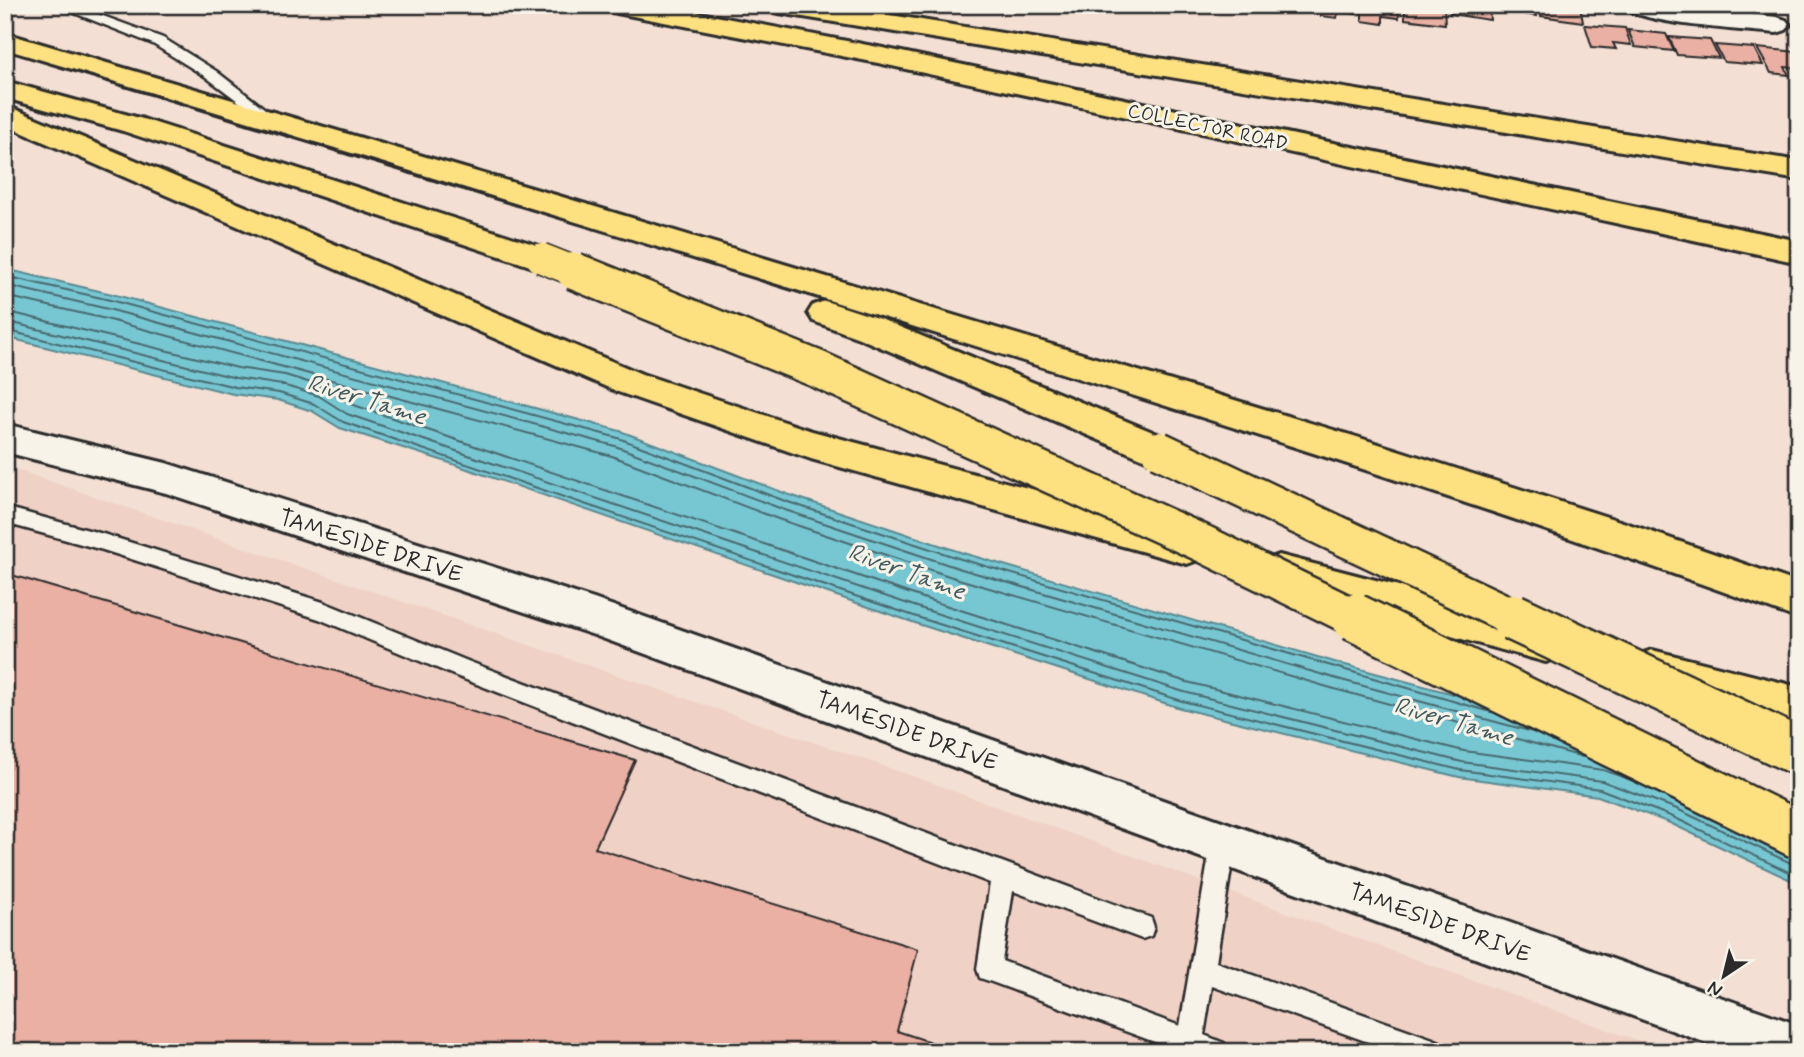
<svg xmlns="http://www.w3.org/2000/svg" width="1804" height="1057" font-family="Mynerve,sans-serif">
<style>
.built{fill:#f0d1c5}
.water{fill:#77c7d3;stroke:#598990;stroke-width:2}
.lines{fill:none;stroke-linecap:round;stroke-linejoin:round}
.shore{stroke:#49696e;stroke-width:2}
.building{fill:#e9b0a3;stroke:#2b2b2b;stroke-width:2}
.lane-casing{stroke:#2b2b2b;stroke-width:5}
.street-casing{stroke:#2b2b2b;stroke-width:6}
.highway-casing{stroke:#2b2b2b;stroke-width:6}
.lane{fill:#f7f3e8;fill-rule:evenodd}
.street{fill:#f7f3e8;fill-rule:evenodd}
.highway{fill:#fde080;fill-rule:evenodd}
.highway-bridge-far2-casing{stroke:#2b2b2b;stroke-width:32;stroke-linecap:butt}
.highway-bridge-far1-casing{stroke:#2b2b2b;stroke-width:41;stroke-linecap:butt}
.highway-bridge-casing{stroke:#2b2b2b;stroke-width:51;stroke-linecap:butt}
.highway-bridge-far2{stroke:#fde080;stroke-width:29}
.highway-bridge-far1{stroke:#fde080;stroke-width:36}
.highway-bridge{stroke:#fde080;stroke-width:46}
.labels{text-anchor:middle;stroke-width:6;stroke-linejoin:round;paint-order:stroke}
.far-street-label{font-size:19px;fill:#2b2b2b;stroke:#f7f3e8}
.street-label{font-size:23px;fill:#2b2b2b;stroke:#f7f3e8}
.water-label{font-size:24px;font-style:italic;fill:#425a5d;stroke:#f7f3e8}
</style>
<rect width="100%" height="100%" fill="#f3dfd3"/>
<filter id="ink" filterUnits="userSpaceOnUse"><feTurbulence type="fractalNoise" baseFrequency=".0143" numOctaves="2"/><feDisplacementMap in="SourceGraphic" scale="14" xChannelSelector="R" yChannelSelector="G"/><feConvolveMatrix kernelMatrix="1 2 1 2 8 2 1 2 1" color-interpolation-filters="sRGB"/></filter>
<g filter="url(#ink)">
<path class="built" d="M5 466 918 778 1669 1052H5Z"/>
<path class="water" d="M5 269 112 294 620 431 787 494 963 553 1338 663 1661 750 1799 812V884L1670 823 1598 796 1459 777 1180 708 921 625 444 461 340 428 312 411 278 400 233 394 5 337Z"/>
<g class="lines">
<path class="shore" d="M5 276 110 300 618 438 785 501 961 559 1491 712
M5 285 108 309 615 446 782 509 958 568 1334 678 1533 732
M5 296 106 319 612 456 778 519 955 578 1331 688 1583 757
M5 311 238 368 285 375 324 387 351 404 929 600 1187 682 1464 751 1603 770 1634 781
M5 321 236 378 282 385 319 396 347 414 926 610 1184 692 1462 762 1602 781 1677 809 1799 867
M5 330 235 387 279 393 314 404 343 422 923 619 1182 701 1460 770 1600 789 1673 817 1799 877"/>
</g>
<path class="building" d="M1241 5H1276V9L1256 6 1255 12 1240 10Z
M1322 5H1358L1357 14 1338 11 1337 18 1321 16Z
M1362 5H1398L1399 18 1383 16V24L1362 21Z
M1405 5H1444L1445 24 1405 19Z
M1450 5H1489L1490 20 1450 14Z
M1496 5H1536L1537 16 1496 10Z
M1540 5 1580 6 1583 22 1541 16Z
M1585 25 1625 28 1631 45 1613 43 1616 49 1592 47Z
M1628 30 1666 34 1674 51 1635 47Z
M1669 37 1710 40 1719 58 1677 55Z
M1715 45 1754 48 1763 65 1724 62Z
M1757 48 1797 52 1799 68 1785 67 1789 75 1771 73Z
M5 573 635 760 595 848 918 949 897 1031 961 1052H5Z"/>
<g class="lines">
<g class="lane-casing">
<path id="lane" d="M54 5H73L163 38 216 71 278 119 271 123 266 122 206 77 153 44Z
M5 507 103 534 323 602 470 662 1151 918 1154 927 1151 936 1142 939 1013 891 1002 961 1180 1026 1211 844 1215 836 1223 832 1231 836 1235 844 1216 962 1433 1039 1442 1043 1446 1052H1396L1212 986 1204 1035 1224 1043 1228 1052H1182L989 981 980 978 977 969 990 883 456 676 319 619 103 550 5 523Z"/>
</g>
<g class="street-casing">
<path id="street" d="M1623 5H1662L1777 17 1786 20 1790 25 1786 30 1777 33C1749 30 1637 25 1623 5Z
M5 424 166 463 594 599 1799 1025V1052H1731L594 635 166 493 5 452Z"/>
</g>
<g class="highway-casing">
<path id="highway" d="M604 5H658L878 47 1799 241V263L878 63 617 13 608 10Z
M766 5H828L1799 161V180L779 13 770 10Z
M5 33 559 196 1357 437 1623 522 1799 583V619C1529 520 1256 434 982 348 657 246 332 146 5 49Z
M5 81 143 119 552 250 557 258 552 266 541 269 530 266 123 131 5 98Z
M5 105 642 374 812 431 1187 530 1201 535 1206 547 1201 559 1187 564 811 459 618 392 5 125Z
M825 301 883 320 1172 440 1177 450 1172 460 1159 465 1146 460 859 338 813 321 808 313 813 305Z
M1279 555 1546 624 1561 630 1567 643 1561 656 1546 662 1279 589 1265 584 1259 572 1265 560Z
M1652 650 1799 687V727L1637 683 1631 669 1637 655Z"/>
</g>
<use href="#lane" class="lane"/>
<use href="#street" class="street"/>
<use href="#highway" class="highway"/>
<g class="highway-bridge-far2-casing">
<path id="highway-bridge-far2" d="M541 258 579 273"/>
</g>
<g class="highway-bridge-far1-casing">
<path id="highway-bridge-far1" d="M574 271 817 369 1204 544 1357 619
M1159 450 1517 619"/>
</g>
<g class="highway-bridge-casing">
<path id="highway-bridge" d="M1354 617 1799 835
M1513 617 1799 752"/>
</g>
<use href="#highway-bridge-far2" class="highway-bridge-far2"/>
<use href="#highway-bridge-far1" class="highway-bridge-far1"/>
<use href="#highway-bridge" class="highway-bridge"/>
</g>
</g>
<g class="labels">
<g class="far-street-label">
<text transform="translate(1208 126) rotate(12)" y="7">COLLECTOR ROAD</text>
</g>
<g class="street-label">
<text transform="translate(371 545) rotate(18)" y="8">TAMESIDE DRIVE</text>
<text transform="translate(907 730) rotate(20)" y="8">TAMESIDE DRIVE</text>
<text transform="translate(1440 922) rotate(20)" y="8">TAMESIDE DRIVE</text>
</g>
<g class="water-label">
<text transform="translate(367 399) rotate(17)" y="8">River Tame</text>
<text transform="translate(907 571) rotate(20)" y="8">River Tame</text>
<text transform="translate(1454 721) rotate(16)" y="8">River Tame</text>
</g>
</g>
<rect width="1804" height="1057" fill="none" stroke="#f7f3e8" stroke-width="28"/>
<rect x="14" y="14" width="1776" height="1029" fill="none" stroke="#2b2b2b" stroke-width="2.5" filter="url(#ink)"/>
<g transform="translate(1724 976) rotate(215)" stroke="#f7f3e8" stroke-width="5" paint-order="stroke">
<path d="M0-5L12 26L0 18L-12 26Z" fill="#2b2b2b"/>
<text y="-10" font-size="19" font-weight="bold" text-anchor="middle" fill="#2b2b2b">N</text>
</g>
</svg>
